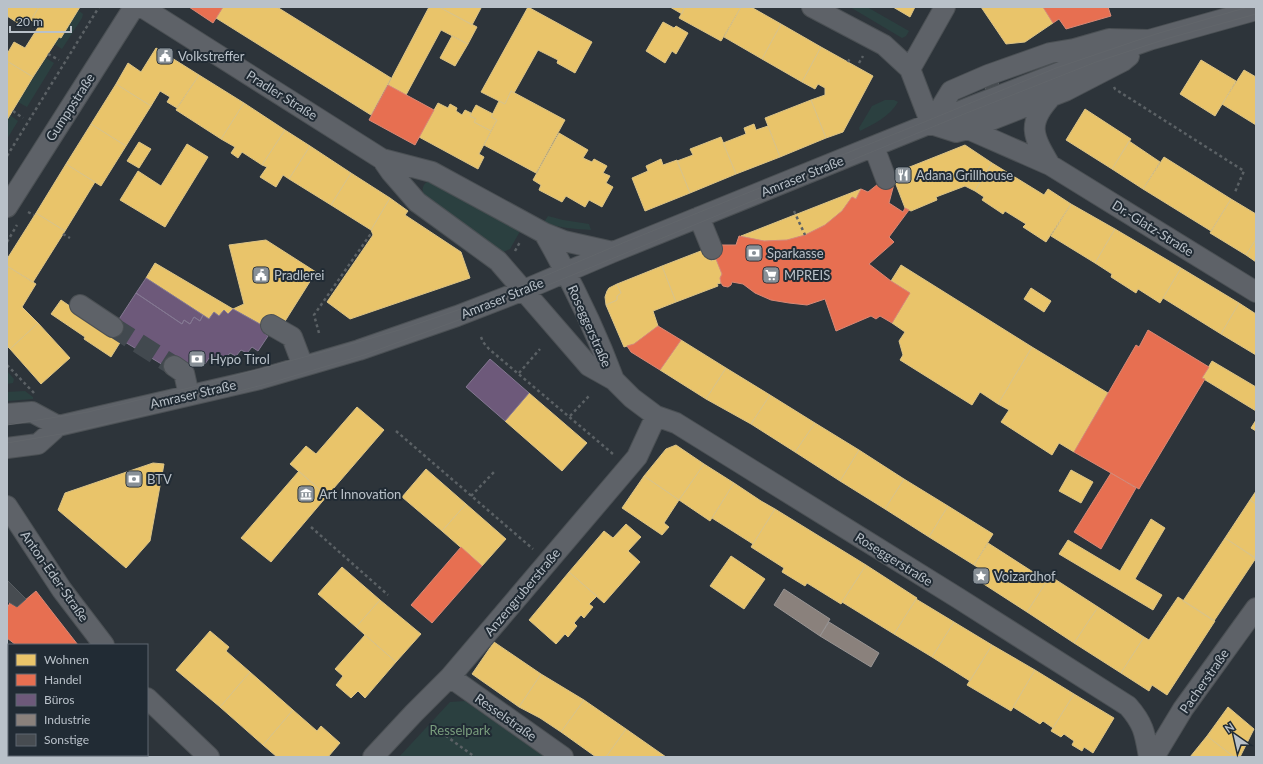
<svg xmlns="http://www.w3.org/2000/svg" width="1263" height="764" font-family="Lato,sans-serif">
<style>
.green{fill:#2b4040}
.homes{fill:#e9c46a;stroke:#dbc386}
.shops{fill:#e76f51;stroke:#d98875}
.offices{fill:#6d597a;stroke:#847892}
.industry{fill:#8a817c;stroke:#989493}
.building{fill:#474c51;stroke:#565c61}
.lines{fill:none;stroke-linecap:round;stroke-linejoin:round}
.minor-tunnel{stroke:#42494f;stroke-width:20;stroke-dasharray:20 10;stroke-linecap:butt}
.minor-casing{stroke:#4b5054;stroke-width:22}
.path{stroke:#5b6165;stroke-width:2.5;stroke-dasharray:3 3;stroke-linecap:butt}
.minor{stroke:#5e6268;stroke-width:20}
.tram{stroke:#62666b;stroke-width:1}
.labels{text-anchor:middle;stroke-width:4;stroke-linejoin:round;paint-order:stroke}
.poi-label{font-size:13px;fill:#b9c1c9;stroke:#212b34;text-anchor:start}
.street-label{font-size:13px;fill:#b9c1c9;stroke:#212b34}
.park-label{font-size:13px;fill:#799d7d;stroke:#212b34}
</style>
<rect width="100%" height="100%" fill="#2d343a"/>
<path class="green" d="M850 7H867L909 31 906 36 902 38Z
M78 10 83 14 82 18 62 49 54 44 59 37 61 38Z
M46 58 54 63 27 107 18 102Z
M885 100H894L898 102C890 116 874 124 860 131L859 128 872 106Z
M10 115 18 121 7 139V120Z
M431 180 523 226 510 249 501 253 424 196C421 188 423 183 431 180Z
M548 216 563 220 589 224 591 230C575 229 559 228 544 222Z
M7 371 14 379 13 383 7 384Z
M25 391 33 397V399L7 401V392Z
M465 701 545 757H399L450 702Z
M7 710 9 711V755H66L68 757H7Z"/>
<path class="homes" d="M8 7H39L31 20 26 17 21 25 7 16V9Z
M39 7H80L61 38 59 37 33 77 7 61V54L14 42 25 48 39 26 31 20Z
M223 7H277L391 78 371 115 216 18Z
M429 7H439L477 27 468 44 441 30 406 95 388 85Z
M439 7H480L481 8 472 25Z
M528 7 592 42 575 73 557 63 558 60 538 50 514 93 511 91 505 104 481 92Z
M670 7H685L682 14Z
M685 7H741L721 41 679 18Z
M741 7H751L781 24 762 59 724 37Z
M893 7H915L910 17Z
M981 7H1043L1053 23 1025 42 1006 44Z
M663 22 674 28 676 26 688 33 676 54 672 51 665 63 646 51Z
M781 24 821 47 802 82 762 59Z
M452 36 468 44 455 66 440 58Z
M821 47 873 76 843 132 826 138 811 100 825 95V88L818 84 815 89 802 82Z
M156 48 199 75 177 108 167 102 170 97 160 91 151 106 116 84 128 63 141 72Z
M1201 60 1236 81 1215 116 1180 94Z
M7 61 33 77 7 120Z
M1244 70 1256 77V125L1222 104Z
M199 75 244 103 221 139 176 110Z
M116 84 151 106 126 146 91 124Z
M511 91 565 120 536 173 484 145 497 120 491 117 499 101 505 104Z
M811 100 826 138 780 157 765 118Z
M244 103 285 130 262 165 242 152 238 158 231 153 235 147 221 139Z
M438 103 448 108 450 104 457 108 456 111 462 115 465 110 471 113 470 116 476 119 474 122 491 131 479 154 484 157 478 169 419 137Z
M476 105 493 114 491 117 497 120 491 131 474 122 476 119 470 116Z
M1085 109 1131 139 1112 169 1066 140Z
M91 124 126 146 101 186 66 164Z
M754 124 756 130 768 126 780 157 736 174 723 143 746 134 744 128Z
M285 130 310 146 289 179 283 175 276 187 260 177 267 167 262 165Z
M559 133 588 150 583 158 592 162 594 159 607 166 603 173 610 176 606 183 613 187 602 207 589 200 585 207 566 196 562 202 539 190 541 185 533 180Z
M721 137 736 174 690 193 677 161 693 155 690 149Z
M1129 141 1160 162 1143 189 1112 169Z
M139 142 151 149 139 168 127 161Z
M187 144 208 157 165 227 120 200 138 171 161 186Z
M965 145 992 163 975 191 965 186 936 197 937 200 911 211 905 208 892 174Z
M310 146 351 173 331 205 289 179Z
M1164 157 1231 199 1211 231 1143 189Z
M661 159 663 165 677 160 690 193 645 211 632 178 648 171 646 166Z
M992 163 1044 195 1048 189 1071 204 1046 242 1023 227 1026 224 1005 211 1003 214 982 200 984 197 975 191Z
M66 164 95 182 65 231 36 213Z
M351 173 390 198 371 230 331 205Z
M861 189 856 199 852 197 842 211 825 225 805 235 787 240 764 241 741 236Z
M390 198 408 211 405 215 461 252 470 278 350 319 327 302 373 235 371 230Z
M1231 199 1256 214V239L1246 255 1210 233Z
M1071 204 1115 229 1095 263 1051 236Z
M36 213 65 231 33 282 7 266V259Z
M1115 229 1181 268 1160 303 1138 289 1136 293 1111 277 1112 274 1095 263Z
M1256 239V262L1246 255Z
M266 240 316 272 282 326 267 328 233 309 244 304 229 245Z
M706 249 711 261 716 259 722 274 720 278 721 283 717 284 718 286 676 302 662 266Z
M155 263 233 309 228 314 224 310 219 316 214 312 209 319 146 278Z
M901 265 1032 347 998 404 980 392 972 405 900 360 903 355 899 341 905 332 892 323 910 293 891 281Z
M7 266 36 284 22 307 38 323 10 349 7 346Z
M662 266 676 302 653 311 658 326 634 344 624 347 606 305 617 300V296L621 293 617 284Z
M1181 268 1239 303 1221 334 1163 298Z
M617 284 621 293 617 296V300L606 305 605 297 607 291 609 288Z
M1031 288 1051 301 1044 312 1024 299Z
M61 300 121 341 111 357 84 339 85 337 51 314Z
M1239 303 1256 314V355L1221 334Z
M38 323 70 358 41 384 10 349Z
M681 340 726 368 706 399 660 370Z
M1032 347 1108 393 1074 452 1059 443 1052 455 1001 422 1009 410 998 404Z
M1212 361 1256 387V411L1202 378Z
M726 368 770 395 751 424 706 399Z
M529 393 587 443 562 471 505 421Z
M770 395 815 423 795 452 751 424Z
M357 407 384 430 327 496 290 464 306 446 316 454Z
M1256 420V431L1251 428Z
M815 423 859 450 840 481 795 452Z
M676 445 704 464 679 500 644 476 666 449Z
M859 450 904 479 885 509 840 481Z
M153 463 164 464 150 541 126 568 58 510 65 493Z
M704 464 734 483 710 521 679 500Z
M426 469 466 504 442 531 402 497Z
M1071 470 1093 482 1081 503 1059 491Z
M299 471 327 496 271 562 241 538Z
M644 476 679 500 664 523 669 527 662 535 622 508Z
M904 479 948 506 929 537 885 509Z
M734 483 761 501 775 509 753 544 712 518Z
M1256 491V504L1250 500Z
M1250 500 1256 504V559L1225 538Z
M466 504 506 539 482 566 442 531Z
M948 506 993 534 974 565 929 537Z
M775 509 866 565 841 604 807 583 805 586 782 572 784 568 751 547Z
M1151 519 1165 528 1135 579 1162 595 1153 610 1059 554 1068 540 1120 571Z
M626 524 641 537 628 551 640 562 604 603 569 572 604 531 613 538Z
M1225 538 1256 558 1214 621 1183 601Z
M988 543 1047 581 1027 612 979 581 985 572 974 565Z
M731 556 765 579 744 609 710 586Z
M866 565 917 598 894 634 842 602Z
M342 567 380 600 356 627 318 594Z
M569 572 597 596 589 604 593 607 584 618 581 615 574 623 577 626 568 637 565 634 556 644 529 620Z
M1050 576 1098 607 1074 643 1027 612Z
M1178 597 1215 621 1167 695 1152 685 1149 691 1121 673 1144 637 1149 640Z
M916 599 954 622 932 657 894 634Z
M380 600 421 634 396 662 356 627Z
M1098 607 1144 637 1121 673 1074 643Z
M954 622 992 645 970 681 932 657Z
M210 631 229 647 226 651 250 672 220 707 176 670Z
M365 635 396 662 365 698 358 691 351 698 336 685 343 676 335 669Z
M494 642 541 674 519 707 472 674Z
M992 645 1035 670 1011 711 967 685Z
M1035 670 1074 694 1053 728 1043 721 1040 724 1013 707Z
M250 672 293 710 263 745 220 707Z
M541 674 584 700 561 732 540 718 519 707Z
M1074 694 1114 718 1093 753 1084 747 1082 751 1072 745 1074 741 1064 734 1061 737 1051 731Z
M584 700 626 729 606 757H596L561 732Z
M1228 707 1254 729 1240 757H1234L1207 736Z
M293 710 317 731 321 726 340 743 328 757H277L263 745Z
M626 729 666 757H606Z
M1207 736 1234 757H1190Z"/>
<path class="shops" d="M189 7H223L213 23Z
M1043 7H1108L1111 16 1066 29 1059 19 1053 23Z
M388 85 434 110 415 145 369 120Z
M883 180 894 184 889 203 903 212 905 208 909 210 889 237 894 242 869 264 891 281 910 293 892 323 880 316 876 319 871 316 836 331 825 299 807 305 789 303 771 300 755 293 743 284 732 282 731 285 728 287 723 286 721 283 720 278 722 274 716 259 712 258 718 245H736L739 236 764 241 787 240 805 235 825 225 842 211 852 197 856 199 861 189 868 192Z
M658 326 681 340 660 370 631 352 627 346 634 344Z
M1148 330 1209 367 1202 378 1205 379 1139 489 1074 452 1136 345 1139 347Z
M1111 473 1136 488 1101 549 1074 532Z
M461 547 482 566 432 623 411 605Z
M36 591 53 613 78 645H16L7 638V608L10 603 17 607Z"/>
<path class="offices" d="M146 278 203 315 200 321 194 317 190 324 184 320 182 324 136 293Z
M136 293 182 324 184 320 190 324 194 317 200 321 203 315 209 319 214 312 219 316 224 310 228 314 233 309 267 328 264 333 268 336 258 351 252 347 247 353 241 350 236 356 230 353 226 358 220 355 215 361 209 358 205 364 199 360 194 366 188 363 184 369 173 371 110 333Z
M490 359 529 393 505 421 466 387Z"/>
<path class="industry" d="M784 589 830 619 820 636 774 605Z
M829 622 879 653 871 667 820 636Z"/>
<path class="building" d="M998 82 999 85 986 90 985 87Z
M7 580 26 599 17 607 7 601Z"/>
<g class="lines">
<path class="minor-tunnel" d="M113 327 174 366"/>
<g class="minor-casing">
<path id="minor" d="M142 7 382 159 432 172 544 233 564 241 613 252
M812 7 884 45 910 69 931 124
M910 69 945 7
M931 124 951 91 988 75 1050 53 1074 49 1109 39 1149 40 1256 10
M931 124 956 132 968 129 1065 91 1123 61 1129 56
M968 129 1050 165 1256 292
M874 147 886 179
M382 159 391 172 417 202 498 261 589 366 614 380 632 398 656 416 676 423 958 598 1128 706C1144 724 1145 734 1149 757
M1050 165C1033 136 1026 124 1051 97
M7 207 134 7
M699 217 712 249
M544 233C571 280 595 329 614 380
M80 305 113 327
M271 325 292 337 303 366
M174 366 184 373 189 395
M7 414 32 412 58 426
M7 448 38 444 58 426 260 379 359 350 457 316 524 290 613 252 973 106 1089 61 1149 40
M7 506 62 590 104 645
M7 657 9 658
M450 677 563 757
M147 698 209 757
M135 755 138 757
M373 757 414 713 450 677 637 457 656 416
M1154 757 1183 709 1256 608"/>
</g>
<path class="path" d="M48 54 59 60
M848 62 850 58
M859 63 863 56
M1114 87 1115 89 1244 171 1235 192
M13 111 23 118
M7 156 99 7
M794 211 805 235
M28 212 34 215
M63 234 70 238
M7 242 17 225
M515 251 520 242
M319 333 314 315 372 232
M481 337 483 342 489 349 613 454
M7 365 34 393
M519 373 540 349
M570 416 589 396
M396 431 533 549
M471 496 495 471
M311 527 388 595
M431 725 475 757"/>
<use href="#minor" class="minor"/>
<path class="tram" d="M7 425 88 412 193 387 334 349 399 330 455 311 509 291 625 242 912 127 1056 68 1156 34 1248 7
M7 443 61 434 166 410 270 383 364 355 502 304 964 114 1096 62 1169 38 1256 14"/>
</g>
<defs>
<g id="civic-square" transform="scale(0.9)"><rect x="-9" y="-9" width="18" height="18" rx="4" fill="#889097" stroke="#212b34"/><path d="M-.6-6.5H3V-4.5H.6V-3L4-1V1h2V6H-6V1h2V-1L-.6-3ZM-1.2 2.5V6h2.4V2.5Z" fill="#fff"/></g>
<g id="restaurant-square" transform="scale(0.9)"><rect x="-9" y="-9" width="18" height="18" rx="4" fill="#889097" stroke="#212b34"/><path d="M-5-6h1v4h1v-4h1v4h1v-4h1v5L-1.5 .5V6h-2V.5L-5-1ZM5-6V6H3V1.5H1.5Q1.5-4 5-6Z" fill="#fff"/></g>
<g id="bank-square" transform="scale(0.9)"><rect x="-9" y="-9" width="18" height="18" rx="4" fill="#889097" stroke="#212b34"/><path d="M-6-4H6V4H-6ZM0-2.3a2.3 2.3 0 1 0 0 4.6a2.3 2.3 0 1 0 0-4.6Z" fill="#fff"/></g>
<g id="supermarket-square" transform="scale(0.9)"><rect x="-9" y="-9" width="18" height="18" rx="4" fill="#889097" stroke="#212b34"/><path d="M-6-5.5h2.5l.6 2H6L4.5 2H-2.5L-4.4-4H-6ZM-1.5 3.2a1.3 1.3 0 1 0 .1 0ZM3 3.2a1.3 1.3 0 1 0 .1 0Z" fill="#fff"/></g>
<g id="museum-square" transform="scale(0.9)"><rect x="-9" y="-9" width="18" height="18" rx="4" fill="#889097" stroke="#212b34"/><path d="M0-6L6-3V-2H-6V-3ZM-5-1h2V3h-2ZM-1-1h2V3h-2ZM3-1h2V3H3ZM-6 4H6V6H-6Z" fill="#fff"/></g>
<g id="sight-square" transform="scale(0.9)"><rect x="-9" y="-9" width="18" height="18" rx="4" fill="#889097" stroke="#212b34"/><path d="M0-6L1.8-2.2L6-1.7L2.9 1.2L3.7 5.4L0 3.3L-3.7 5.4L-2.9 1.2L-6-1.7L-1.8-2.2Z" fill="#fff"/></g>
</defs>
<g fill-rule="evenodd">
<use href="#civic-square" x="165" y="56"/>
<use href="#restaurant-square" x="903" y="175"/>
<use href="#bank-square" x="754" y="253"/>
<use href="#civic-square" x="261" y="275"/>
<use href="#supermarket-square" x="771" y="275"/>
<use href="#bank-square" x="197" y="359"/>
<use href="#bank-square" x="134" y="479"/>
<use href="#museum-square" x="306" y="494"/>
<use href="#sight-square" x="981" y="576"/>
</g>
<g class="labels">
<g class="poi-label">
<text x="178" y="61">Volkstreffer</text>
<text x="916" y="180">Adana Grillhouse</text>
<text x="767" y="258">Sparkasse</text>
<text x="274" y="280">Pradlerei</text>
<text x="784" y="280">MPREIS</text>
<text x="210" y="364">Hypo Tirol</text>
<text x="147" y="484">BTV</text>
<text x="319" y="499">Art Innovation</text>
<text x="994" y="581">Voizardhof</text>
</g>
<g class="street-label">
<text transform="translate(282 95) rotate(32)" y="5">Pradler Straße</text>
<text transform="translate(70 107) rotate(-57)" y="5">Gumppstraße</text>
<text transform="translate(802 176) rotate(-22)" y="5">Amraser Straße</text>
<text transform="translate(1153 228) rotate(32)" y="5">Dr.-Glatz-Straße</text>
<text transform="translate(502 298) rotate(-22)" y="5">Amraser Straße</text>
<text transform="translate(590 326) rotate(66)" y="5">Roseggerstraße</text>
<text transform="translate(193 394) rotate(-13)" y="5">Amraser Straße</text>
<text transform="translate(894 559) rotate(32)" y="5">Roseggerstraße</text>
<text transform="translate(55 576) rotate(55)" y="5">Anton-Eder-Straße</text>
<text transform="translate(522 592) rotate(-50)" y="5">Anzengruberstraße</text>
<text transform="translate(1204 681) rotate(-55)" y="5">Pacherstraße</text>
<text transform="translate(506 717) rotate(35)" y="5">Resselstraße</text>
</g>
<g class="park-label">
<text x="460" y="735">Resselpark</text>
</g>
</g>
<rect width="1263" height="764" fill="none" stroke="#b9c1c9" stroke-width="16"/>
<rect x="8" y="644" width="140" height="112" fill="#212b34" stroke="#5e6770"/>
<rect x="16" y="654" width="20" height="12" fill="#e9c46a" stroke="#5e6770"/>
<text x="44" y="664" font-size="12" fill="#b9c1c9">Wohnen</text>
<rect x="16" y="674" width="20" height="12" fill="#e76f51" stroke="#5e6770"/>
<text x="44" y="684" font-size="12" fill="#b9c1c9">Handel</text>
<rect x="16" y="694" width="20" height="12" fill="#6d597a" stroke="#5e6770"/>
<text x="44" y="704" font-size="12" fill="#b9c1c9">Büros</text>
<rect x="16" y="714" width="20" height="12" fill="#8a817c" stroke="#5e6770"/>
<text x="44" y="724" font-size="12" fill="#b9c1c9">Industrie</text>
<rect x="16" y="734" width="20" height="12" fill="#474c51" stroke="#5e6770"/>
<text x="44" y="744" font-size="12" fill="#b9c1c9">Sonstige</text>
<g transform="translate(1235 736) rotate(326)" stroke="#212b34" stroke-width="3" paint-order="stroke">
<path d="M0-3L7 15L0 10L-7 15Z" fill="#b9c1c9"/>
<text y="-6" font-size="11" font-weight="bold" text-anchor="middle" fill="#b9c1c9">N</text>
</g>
<path d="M10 26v6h61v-6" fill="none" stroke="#b9c1c9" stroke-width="2"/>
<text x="16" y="26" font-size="12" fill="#b9c1c9" stroke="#212b34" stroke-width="3" paint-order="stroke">20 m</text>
</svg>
